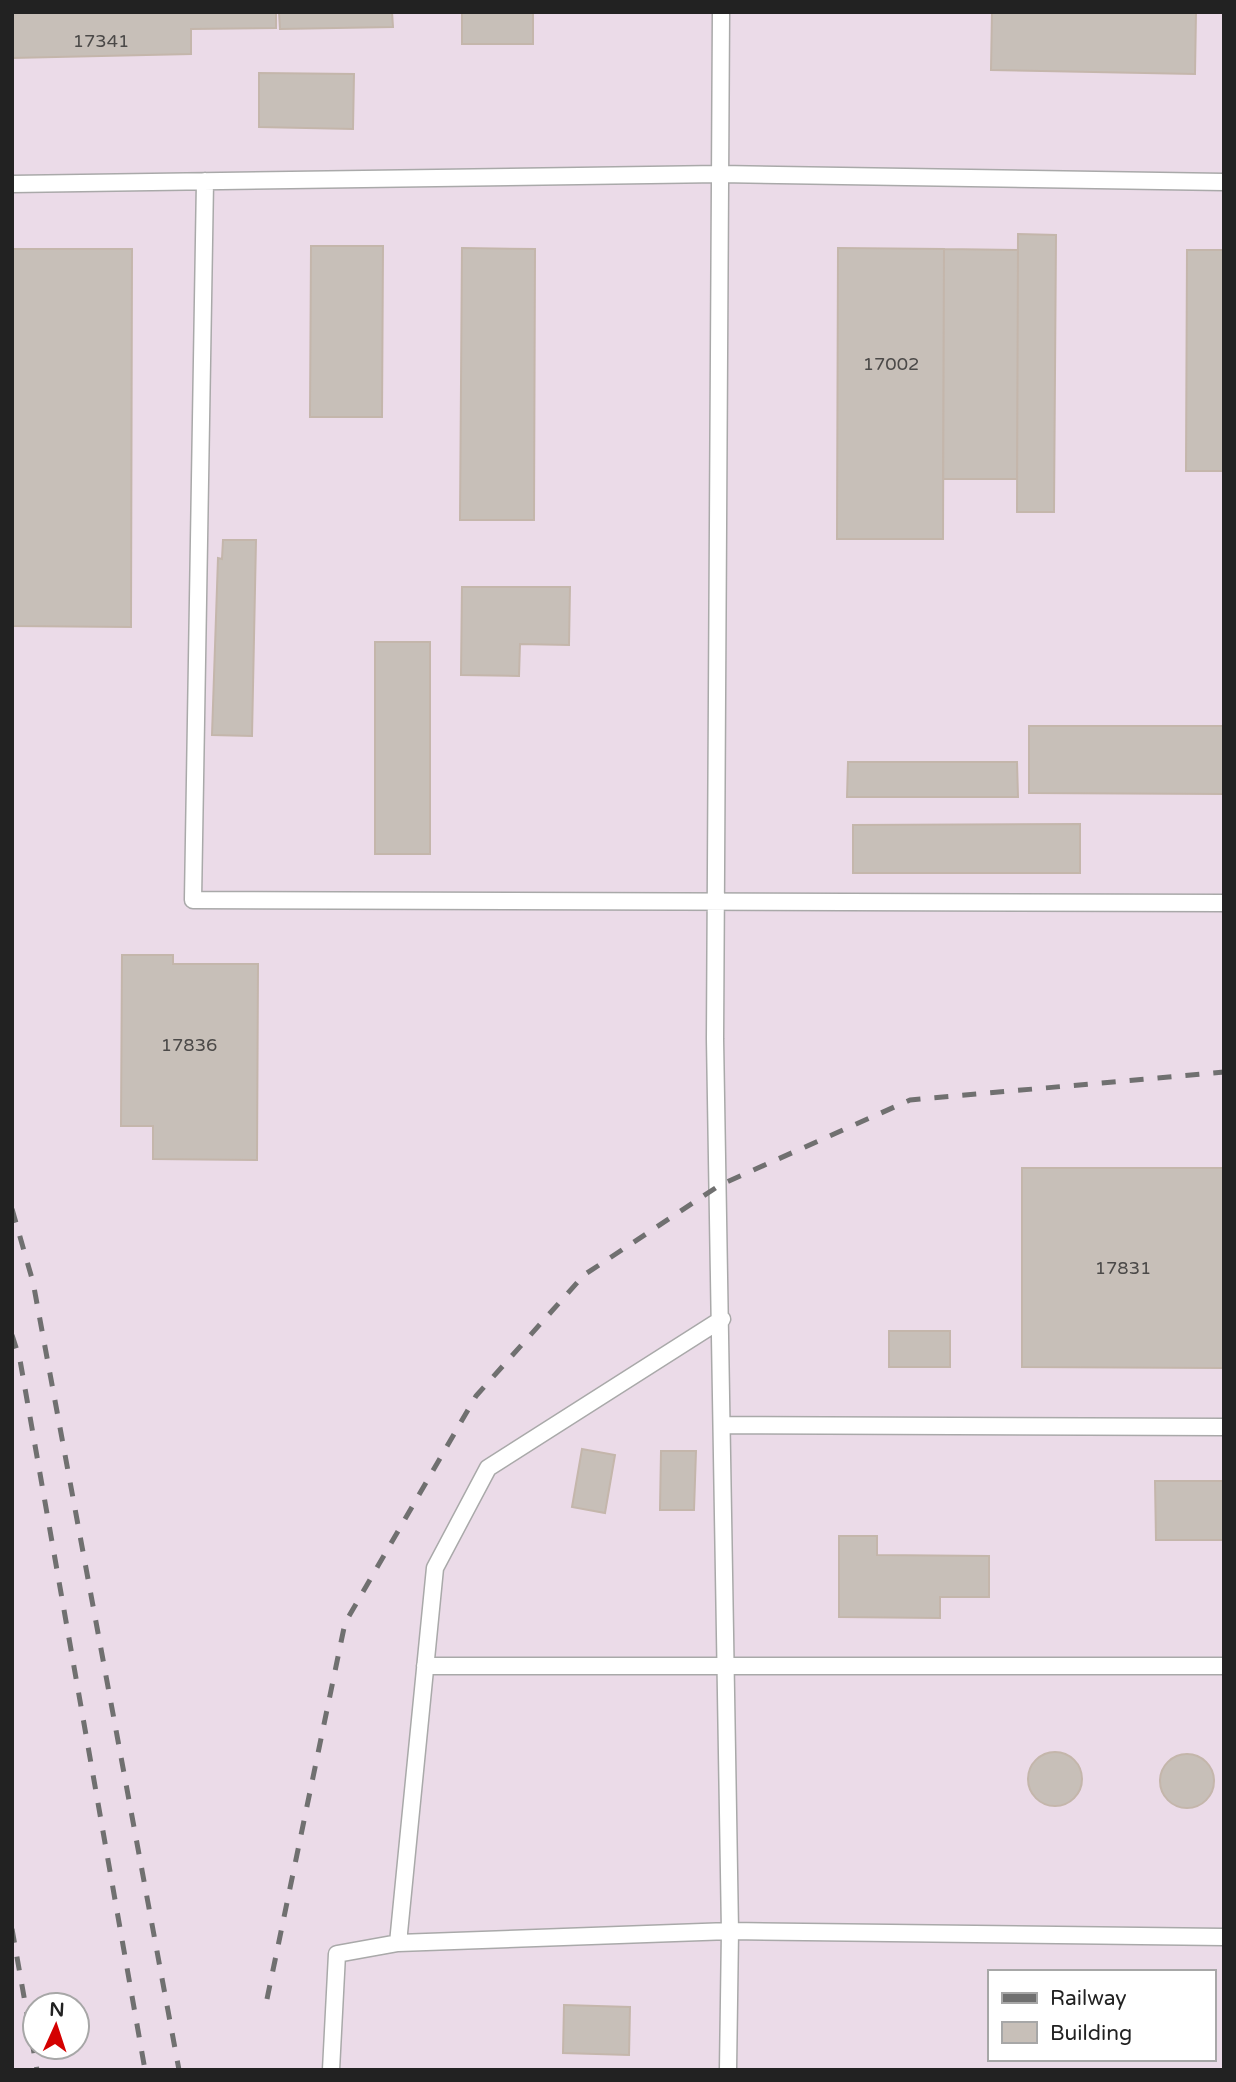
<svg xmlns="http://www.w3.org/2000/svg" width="1236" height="2082" font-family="'Varela Round',sans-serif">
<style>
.industrial{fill:#ebdbe8;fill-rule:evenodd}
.building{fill:#c7bfb8;stroke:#c4b6ab;stroke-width:2}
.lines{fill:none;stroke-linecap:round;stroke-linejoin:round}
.service-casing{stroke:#a9a9a9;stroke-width:19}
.service{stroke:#fff;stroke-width:16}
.rail{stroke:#707070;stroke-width:5;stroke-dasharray:14 14;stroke-linecap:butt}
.labels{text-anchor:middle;stroke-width:7;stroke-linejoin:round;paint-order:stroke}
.number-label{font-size:18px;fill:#4b4948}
</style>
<rect width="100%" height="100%" fill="#f2efe9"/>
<path class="industrial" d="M12 12H1224V2070H12ZM989 1972H1213V2059H989ZM35 2005H77V2047H35Z"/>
<path class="building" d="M12 12H276V28L191 29V54L12 58Z
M279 12H392L393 27 280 29Z
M462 12H533V44H462Z
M992 12H1196L1195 74 991 70Z
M259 73 354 74 353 129 259 127Z
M1018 234 1056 235 1054 512H1017Z
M311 246H383L382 417H310Z
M462 248 535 249 534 520H460Z
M838 248 944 249 943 539H837Z
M12 249H132L131 627 12 626Z
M944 249 1018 250 1017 479H943Z
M1187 250H1224V471H1186Z
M223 540H256L252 736 212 735 218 558 222 559Z
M462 587H570L569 645 520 644 519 676 461 675Z
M375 642H430V854H375Z
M1029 726H1224V794L1029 793Z
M848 762H1017L1018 797H847Z
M1080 824V873H853V825Z
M122 955H173V964H258L257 1160 153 1159V1126H121Z
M1022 1168H1224V1368L1022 1367Z
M889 1331H950V1367H889Z
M582 1449 615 1455 605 1513 572 1507Z
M661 1451H696L694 1510H660Z
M1155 1481H1224V1540H1156Z
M839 1536H877V1555L989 1556V1597H940V1618L839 1617Z
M1028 1779a27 27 0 1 1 54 0a27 27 0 1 1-54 0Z
M1160 1781a27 27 0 1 1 54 0a27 27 0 1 1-54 0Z
M564 2005 630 2007 629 2055 563 2053Z"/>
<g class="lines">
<g class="service-casing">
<path id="service" d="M721 12 715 1039 730 1931 728 2070
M205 181 193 900 1224 903
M12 184 720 174 1224 182
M722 1425 1224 1427
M425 1666H1224
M398 1943 435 1568 488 1468 722 1319
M331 2070 337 1954 398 1943 730 1931 1224 1937"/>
</g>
<use href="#service" class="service"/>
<path class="rail" d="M12 1209 33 1282 179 2070
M12 1335 20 1360 145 2070
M12 1929 37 2070
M267 1999 345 1623 476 1396 584 1275 720 1185 910 1100 1224 1072"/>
</g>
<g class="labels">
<g class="number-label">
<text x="101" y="47">17341</text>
<text x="891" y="370">17002</text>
<text x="189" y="1051">17836</text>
<text x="1123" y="1274">17831</text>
</g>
</g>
<rect width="1236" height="2082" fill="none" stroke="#222222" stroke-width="28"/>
<rect x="988" y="1970" width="228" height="91" fill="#ffffff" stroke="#a7a7a7" stroke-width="2"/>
<rect x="1002" y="1993" width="35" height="10" fill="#707070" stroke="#a7a7a7" stroke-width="2"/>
<text x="1050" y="2005" font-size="21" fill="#222222">Railway</text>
<rect x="1002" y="2022" width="35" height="21" fill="#c7bfb8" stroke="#a7a7a7" stroke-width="2"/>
<text x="1050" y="2040" font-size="21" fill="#222222">Building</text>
<g transform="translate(56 2026) rotate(3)"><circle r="33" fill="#ffffff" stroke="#a7a7a7" stroke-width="2"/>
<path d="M0-5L12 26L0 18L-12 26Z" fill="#d40000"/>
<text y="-10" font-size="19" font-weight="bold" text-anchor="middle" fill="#222222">N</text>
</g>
</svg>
